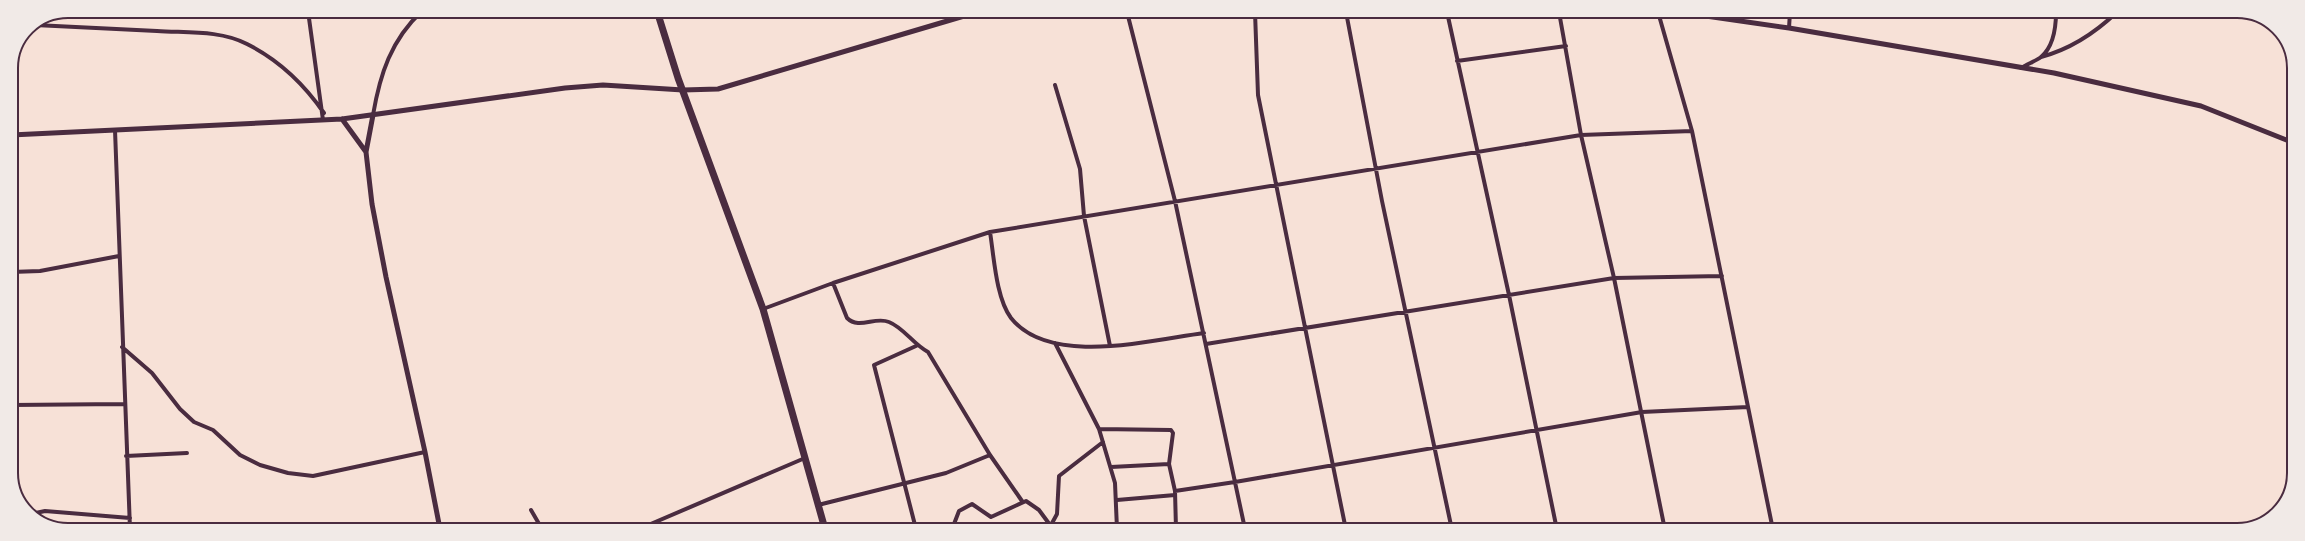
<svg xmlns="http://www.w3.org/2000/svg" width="2305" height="541" font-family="Montserrat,sans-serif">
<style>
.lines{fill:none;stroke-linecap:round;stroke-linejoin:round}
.minor{stroke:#4a2c40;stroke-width:4}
.tertiary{stroke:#4a2c40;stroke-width:5}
.primary{stroke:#4a2c40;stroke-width:7}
.rim{fill:none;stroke:#4a2c40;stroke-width:2}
</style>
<rect width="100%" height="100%" fill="#f7e1d7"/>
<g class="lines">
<path class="minor" d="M308 11 323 120
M1127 12 1175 201 1245 529
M1255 12 1258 95 1346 530
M1346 12 1382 201 1452 530
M1447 12 1509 295 1557 530
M1559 12 1581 135 1614 278 1665 530
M1658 12 1692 131 1773 530
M1733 20V12
M35 25C76 27 117 29 157 31 187 33 220 30 247 44 279 60 304 84 324 113
M1789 28 1790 12
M2041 57C2071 49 2095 33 2117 12
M1457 61 1566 46
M2021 68C2027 64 2036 61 2041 57 2053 47 2056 27 2056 12
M1055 85 1080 169 1084 216 1110 346
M373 115C380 74 391 40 422 11
M115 130 130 529
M990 232C994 257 996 298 1011 318 1050 367 1151 340 1204 333
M11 272 40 271 119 256
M833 283 847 318C859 330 875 316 889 322 904 328 913 344 928 352L990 455 1022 501
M763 309 833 283 990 232 1581 135 1692 131
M1055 343 1099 429 1115 483 1117 529
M1206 344 1614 278 1722 276
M916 346 874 365 916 529
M122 347 152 373 180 409 194 422 213 430 240 455 260 465 288 473 313 476 425 452
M11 405 124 404
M1099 429 1171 430 1173 433 1169 464
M126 456 187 453
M1111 467 1169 464 1175 491 1176 529
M1175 491 1235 482 1642 412 1748 407
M1117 500 1175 495
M818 505 946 473 990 455
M531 510 542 529
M31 514 45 511 130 518
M1051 525 1057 514 1059 476 1103 442
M639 529 805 458
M929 529 954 524 959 511 972 504 991 517 1026 501 1039 510 1053 529"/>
<path class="tertiary" d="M1678 12 1789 28 2054 73 2201 106 2294 143
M373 115 366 152 372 204 386 277 425 452 440 529
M342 119 366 152
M11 135 342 119 565 88 603 85 683 90 718 89 981 11"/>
<path class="primary" d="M657 11 678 78 763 309 825 529"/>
</g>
<path d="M0 0H2305V541H0ZM68 18H2237A50 50 0 0 1 2287 68V473A50 50 0 0 1 2237 523H68A50 50 0 0 1 18 473V68A50 50 0 0 1 68 18Z" fill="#f1eae7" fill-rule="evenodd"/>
<path class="rim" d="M68 18H2237A50 50 0 0 1 2287 68V473A50 50 0 0 1 2237 523H68A50 50 0 0 1 18 473V68A50 50 0 0 1 68 18Z"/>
</svg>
